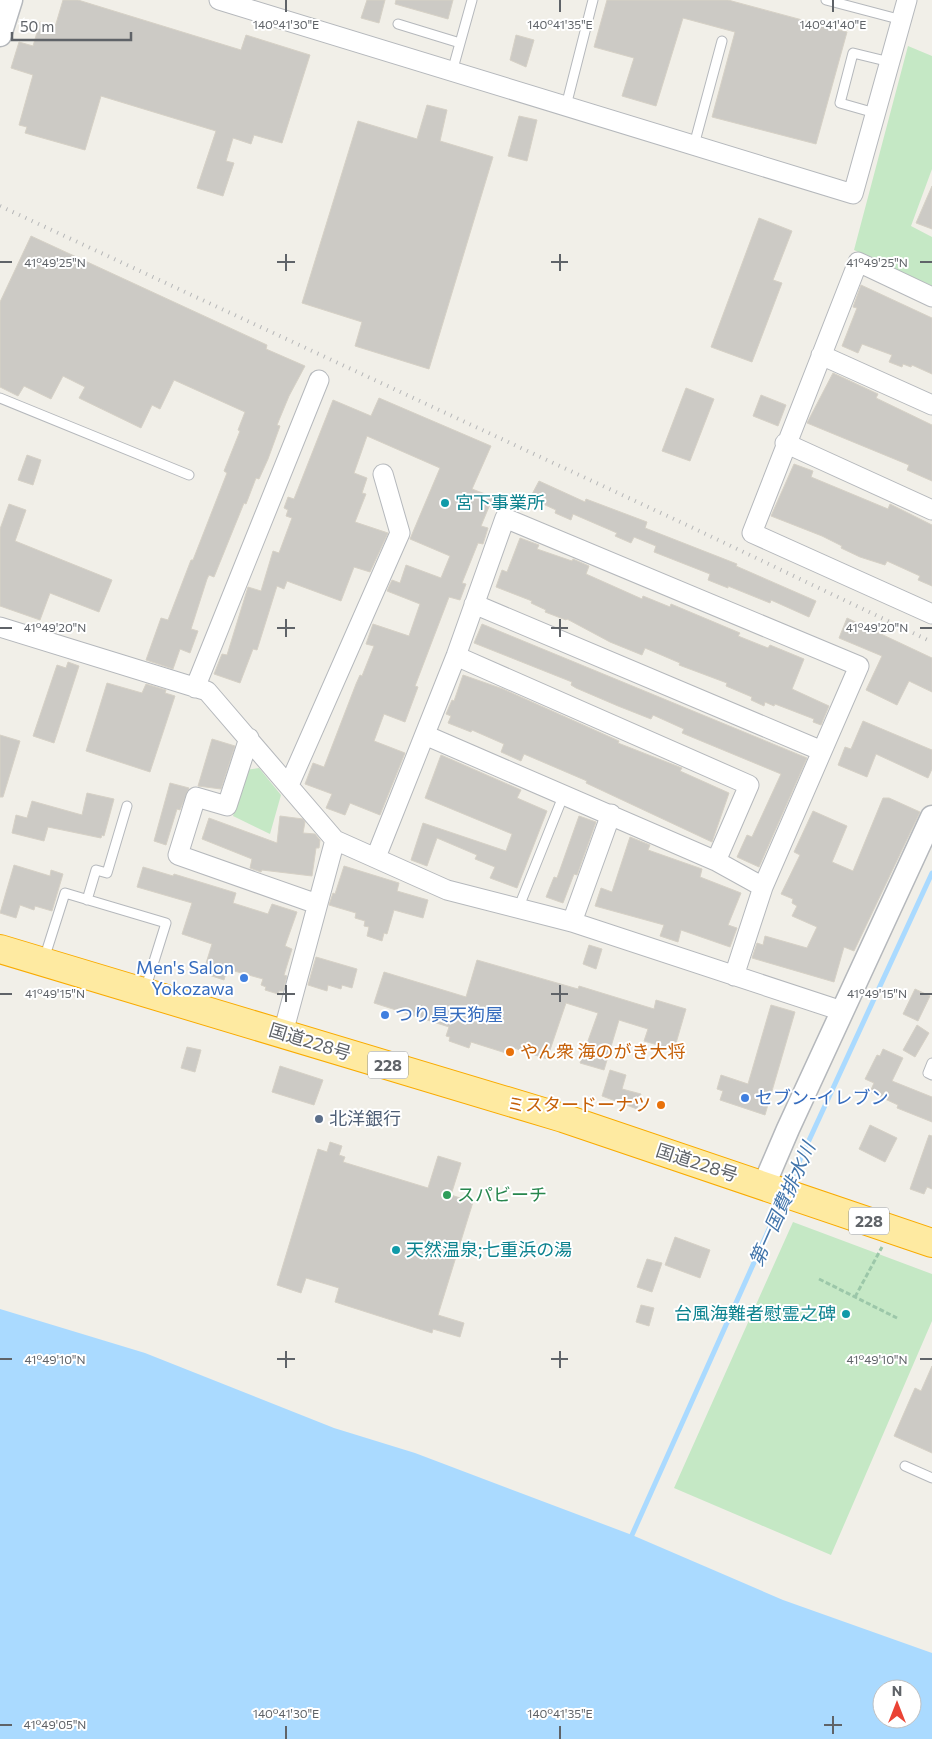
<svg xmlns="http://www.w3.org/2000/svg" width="932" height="1739" font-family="Commissioner,'Noto Sans JP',sans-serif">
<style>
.green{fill:#c5e8c5}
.water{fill:#aadaff;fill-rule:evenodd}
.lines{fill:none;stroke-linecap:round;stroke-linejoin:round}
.stream{stroke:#aadaff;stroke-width:5}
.building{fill:#cccac5;stroke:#d6d1c6}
.service-casing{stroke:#b5b8bc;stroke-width:11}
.minor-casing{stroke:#b5b8bc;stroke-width:21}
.tertiary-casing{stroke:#b5b8bc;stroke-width:25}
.trunk-casing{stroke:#f9ab00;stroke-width:30}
.path{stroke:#9cc7a9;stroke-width:3;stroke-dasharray:5 2.5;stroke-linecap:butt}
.service{stroke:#fff;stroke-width:9}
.minor{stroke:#fff;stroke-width:19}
.tertiary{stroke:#fff;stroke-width:22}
.trunk{stroke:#feeaa1;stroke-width:28}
.rail{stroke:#b6b7b8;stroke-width:4;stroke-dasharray:1 6;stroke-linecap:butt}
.ticks{fill:none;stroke:#5f6368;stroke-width:2}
.culture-dot{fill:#0f9aa8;stroke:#fff;stroke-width:2}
.shop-dot{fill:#3f7fe0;stroke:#fff;stroke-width:2}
.food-dot{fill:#e8710a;stroke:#fff;stroke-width:2}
.service-dot{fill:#5c6f8a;stroke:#fff;stroke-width:2}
.leisure-dot{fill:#2e9e5b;stroke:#fff;stroke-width:2}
.labels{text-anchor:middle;stroke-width:4;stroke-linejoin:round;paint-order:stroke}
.shield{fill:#fff;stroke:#8f9295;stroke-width:1}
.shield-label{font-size:16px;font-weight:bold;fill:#5f6368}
.culture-label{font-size:18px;fill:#0d838f;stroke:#fff;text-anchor:start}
.shop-label{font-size:18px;fill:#366cbe;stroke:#fff;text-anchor:start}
.street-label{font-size:18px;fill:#5f6368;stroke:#fff}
.food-label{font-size:18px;fill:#c56008;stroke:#fff;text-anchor:start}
.service-label{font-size:18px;fill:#4e5e75;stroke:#fff;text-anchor:start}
.leisure-label{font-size:18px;fill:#27864d;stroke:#fff;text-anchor:start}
.water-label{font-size:19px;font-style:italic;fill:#4174aa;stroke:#fff}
.ticks-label{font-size:12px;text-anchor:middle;fill:#5f6368;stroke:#fff;stroke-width:4;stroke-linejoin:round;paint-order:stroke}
</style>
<rect width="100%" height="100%" fill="#f1efe8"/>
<path class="green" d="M908 46 932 56V169L911 226 932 237V286L854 250Z
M259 768 281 795 270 834 233 816 245 770Z
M793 1222 932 1274V1321L831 1555 674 1488Z"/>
<path class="water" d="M0 1309 145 1353 334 1428 415 1453 632 1535 783 1600 932 1653V1739H0ZM882 1689H912V1719H882Z"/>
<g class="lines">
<path class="stream" d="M788 1186 932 873
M632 1535 782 1200"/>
</g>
<path class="building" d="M63 0H78L241 50 246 35 310 55 282 143 254 135 251 144 233 138 226 161 234 163 223 196 197 188 216 131 101 96 85 150 25 133 27 127 19 125 33 75 11 68 19 42 33 46 40 22 55 27Z
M367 0H385L379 23 361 18Z
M396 0H453L448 19 395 4Z
M607 0H728L847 32 816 144 712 117 735 32 683 18 656 106 622 96 634 58 594 47Z
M516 35 534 40 526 67 510 60Z
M427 105 447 110 440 141 493 157 429 369 355 346 362 322 302 303 358 121 417 139Z
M519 116 537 120 527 161 508 156Z
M932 186V229L916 223Z
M759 218 792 231 773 280 782 283 752 362 711 347Z
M31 236 267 345 266 349 305 366 289 396 277 425 280 426 268 459 259 479 256 478 246 504 244 503 214 577 209 575 207 579 191 629 198 631 190 653 180 649 173 669 146 660 161 618 168 620 191 560H193L227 473 224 471 240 431 238 430 245 412 174 380 160 409 152 405 141 428 79 398 85 387 63 376 51 399 24 386 18 396 0 387V302Z
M861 285 932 318V374L912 365 911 367 903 364 902 367 889 362 892 355 862 344 858 353 842 346 857 308 853 307Z
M833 373 878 394 876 398 932 425V481L907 470 909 465 807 423Z
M686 388 714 399 690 461 662 451Z
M761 395 786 405 778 426 753 416Z
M379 398 491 446 472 489 493 497 481 526 488 528 483 544 478 543 462 583 466 584 460 600 449 597 415 686 418 687 405 722 384 714 374 741 405 753 380 815 350 803 345 815 326 808 332 794 305 784 313 763 324 767 356 684 360 675 362 676 374 646 366 644 373 624 409 636 420 604 387 591 392 580 400 583 406 565 441 578 450 556 410 539 440 468 367 436 354 473 367 478 362 493 366 494 355 522 388 533 370 572 354 567 341 601 287 581 284 589 277 586 257 650 253 649 240 683 214 674 222 654 227 655 248 587 261 591 273 551 279 553 292 518 286 516 288 510 284 508 288 497 294 499 333 400 371 416Z
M27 455 41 460 33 485 18 480Z
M794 464 813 471 811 477 888 509 890 504 932 525V586L918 580 920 576 887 561 885 565 860 557 841 548 842 546 822 536 771 516Z
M539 481 585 502 586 499 647 522 645 528 737 564 736 566 816 601 809 617 771 600 770 603 728 586V588L708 580 710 574 654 552 656 546 634 537 631 543 615 536 617 533 573 514 571 520 555 513 556 510 530 498Z
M9 504 26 510 15 541 112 580 99 612 50 593 40 620 0 606V529Z
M520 538 539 545 537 549 572 561 573 559 589 566 586 574 642 599 643 596 670 607 671 604 740 633 738 636 768 648 770 645 804 659 792 689 829 706 821 725 813 722 814 719 775 704 774 706 765 702 764 706 751 700 752 697 726 686 727 683 679 665 680 663 645 648 642 655 610 642 567 619 566 620 545 612 546 610 531 603 532 601 496 587 502 570 507 572Z
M847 618 932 658V692L909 681 897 705 866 690 882 656 839 638Z
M482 624 807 758 759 867 737 857 747 835 752 837 781 774 682 733 684 729 653 715 651 719 618 706 576 688 571 685 572 682 474 643Z
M68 662 79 666 54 743 33 736 57 665 66 668Z
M463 675 503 689 619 741 618 743 682 768 680 771 729 793 712 842 586 783 587 781 524 754 521 761 501 752 504 744 472 730 471 732 448 723 451 716 446 714 452 700 454 701Z
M107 683 142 693 146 684 166 690 165 693 175 696 150 772 86 751Z
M863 721 932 750V769L928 778 876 754 867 777 838 765 845 747 851 749Z
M0 735 20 741 3 797H0Z
M212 739 235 746 221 789 198 786Z
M441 755 521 790 517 798 547 811 517 888 490 878 495 867 475 859 477 855 437 838 427 866 411 860 423 823 506 851 512 834 425 798Z
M170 783 189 788 180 810 177 809 166 845 154 841Z
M87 793 114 799 104 836 102 835 101 838 48 827 44 841 12 833 16 815 27 818 32 801 82 815Z
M883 798H889L920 812 854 951 844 947 834 982 752 958 757 943 763 945 765 936 807 948 817 927 792 916 797 906 792 903 793 899 781 894 800 855 794 852 813 811 847 826 832 862 853 871Z
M280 816 303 819 305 822 303 833 315 834 320 840 319 848H316L312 876 262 870 261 872 250 868 252 859 202 839 209 818 277 843Z
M579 816 596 822 577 875 574 874 563 903 546 897 554 877 557 878Z
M630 837 650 845 648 850 702 869 700 877 741 893 728 925 737 928 730 947 681 930 678 942 660 936 664 925 595 906 601 888 612 892Z
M14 865 50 876 51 870 63 874 52 911 35 906 34 910 20 905 16 918 0 913Z
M344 866 399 883 397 891 428 900 423 918 394 910 387 934 384 933 382 941 367 936 369 927 364 926 365 921 355 918 356 913 329 905 333 893 335 894Z
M143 867 173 876 174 874 236 893 233 903 268 914 272 904 297 912 285 946 292 949 284 975 287 976 283 991H279L278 994 265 990 266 987 261 985 263 979 227 969 224 980 203 973 212 944 182 934 192 903 137 887Z
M589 945 602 949 596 969 583 964Z
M316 957 357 969 352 988 342 985 341 989 328 985 327 991 308 985Z
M477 960 578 989 579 986 654 1009 656 1000 686 1009 674 1050 644 1041 648 1029 619 1020 604 1070 580 1063 598 1013 566 1003 547 1059 511 1047 509 1054 471 1042 469 1048 449 1041 450 1037 446 1036 449 1027 374 1003 384 972 466 997Z
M915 989 930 996 918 1021 903 1014Z
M771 1005 795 1012 765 1115 720 1100 723 1091 717 1089 721 1075 748 1084Z
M917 1025 929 1033 915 1057 903 1050Z
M187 1047 201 1050 195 1072 181 1068Z
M883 1049 903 1058 892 1081 932 1097V1122L897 1108 898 1105 870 1092 874 1083 865 1079 877 1055 880 1056Z
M280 1066 323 1080 314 1105 272 1092Z
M610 1070 626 1075 622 1089 641 1094 637 1109 602 1096Z
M870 1125 897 1138 885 1162 859 1149Z
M929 1135 932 1136V1189L927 1187 924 1194 910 1189Z
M330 1142 342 1146 339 1155 345 1157 343 1162 428 1188 438 1156 461 1163 451 1195 473 1202 438 1315 464 1323 460 1337 433 1329 432 1333 335 1302 339 1288 306 1278 301 1293 277 1285 318 1149 327 1152Z
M675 1237 710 1250 700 1278 665 1265Z
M647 1259 662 1263 652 1292 637 1287Z
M641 1305 654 1308 649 1326 636 1322Z
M932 1366V1453L894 1436 915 1388 921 1391Z"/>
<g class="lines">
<g class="service-casing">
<path id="service" d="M826 0 902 20
M398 24 460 43
M452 72 472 0
M566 106 593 0
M875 113 840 103 853 53 890 62
M694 145 722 41
M0 398 189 475
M87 900 96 870 107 873 127 806
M518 909 564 794
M44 959 65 893 166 923 145 990
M932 1063 928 1073 932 1075
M905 1466 932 1478"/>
</g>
<g class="minor-casing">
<path id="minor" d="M219 0 853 194 907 0
M932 297 858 262 752 533 932 614
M821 355 932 405
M785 443 932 510
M474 604 822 751
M0 627 207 691 335 840 447 890 572 922 842 1011
M456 656 749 785 716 861
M195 688 319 380
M425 735 716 861 763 887
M249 738 227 806 196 797 178 855 317 904
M289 785 400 533 383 474
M376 857 456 656 505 518 859 666 763 887 734 976
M572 922 611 814
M283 1033 335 840"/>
</g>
<g class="tertiary-casing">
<path id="tertiary" d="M0 35 11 0
M764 1185 788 1129 932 817"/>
</g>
<g class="trunk-casing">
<path id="trunk" d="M0 949 563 1118 932 1243"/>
</g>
<path class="path" d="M819 1279 897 1318
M855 1297 882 1247"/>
<use href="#service" class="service"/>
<use href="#minor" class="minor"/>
<use href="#tertiary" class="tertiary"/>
<use href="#trunk" class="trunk"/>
<path class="rail" d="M0 206 689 526 932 642"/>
</g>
<path class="ticks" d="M286 0V12M560 0V12M833 0V12M286 254V271M560 254V271M0 262H12M277 262H295M551 262H568M920 262H932M286 619V637M560 619V637M0 628H12M277 628H295M551 628H568M920 628H932M286 985V1002M560 985V1002M0 994H12M277 994H295M551 994H568M920 994H932M286 1351V1368M560 1351V1368M0 1359H12M277 1359H295M551 1359H568M920 1359H932M833 1716V1734M0 1725H12M824 1725H842M286 1726V1739M560 1726V1739"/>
<g class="culture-dot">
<circle cx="445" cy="503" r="5"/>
<circle cx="396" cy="1250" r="5"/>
<circle cx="846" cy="1314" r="5"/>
</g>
<g class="shop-dot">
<circle cx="244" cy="978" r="5"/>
<circle cx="385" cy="1015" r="5"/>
<circle cx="745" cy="1098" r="5"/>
</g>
<g class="food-dot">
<circle cx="510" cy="1052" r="5"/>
<circle cx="661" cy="1105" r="5"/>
</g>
<circle class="service-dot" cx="319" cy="1119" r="5"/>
<circle class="leisure-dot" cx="447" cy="1195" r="5"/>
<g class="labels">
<g class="shield">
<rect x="368" y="1051.5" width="40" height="27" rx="4"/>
<rect x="849" y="1207.5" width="40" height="27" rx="4"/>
</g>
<g class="shield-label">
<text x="388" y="1071">228</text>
<text x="869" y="1227">228</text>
</g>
<g class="culture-label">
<text x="455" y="509">宮下事業所</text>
<text x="406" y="1256">天然温泉;七重浜の湯</text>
<text x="836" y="1320" text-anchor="end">台風海難者慰霊之碑</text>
</g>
<g class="shop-label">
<text x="234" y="974" text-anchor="end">Men's Salon<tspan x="234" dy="21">Yokozawa</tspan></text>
<text x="395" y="1021">つり具天狗屋</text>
<text x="755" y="1104">セブン-イレブン</text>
</g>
<g class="street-label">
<text transform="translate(310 1042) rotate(17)" y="6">国道228号</text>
<text transform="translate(697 1163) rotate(18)" y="6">国道228号</text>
</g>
<g class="food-label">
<text x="520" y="1058">やん衆 海のがき大将</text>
<text x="651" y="1111" text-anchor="end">ミスタードーナツ</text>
</g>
<g class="service-label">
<text x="329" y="1125">北洋銀行</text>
</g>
<g class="leisure-label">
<text x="457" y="1201">スパビーチ</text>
</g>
<g class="water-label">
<text transform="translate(782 1204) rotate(-66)" y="7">第一国費排水川</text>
</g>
</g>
<g class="ticks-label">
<text x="286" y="29">140°41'30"E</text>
<text x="560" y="29">140°41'35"E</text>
<text x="833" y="29">140°41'40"E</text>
<text x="55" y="267">41°49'25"N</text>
<text x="877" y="267">41°49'25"N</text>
<text x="55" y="632">41°49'20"N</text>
<text x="877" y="632">41°49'20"N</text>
<text x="55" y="998">41°49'15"N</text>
<text x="877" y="998">41°49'15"N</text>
<text x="55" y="1364">41°49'10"N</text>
<text x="877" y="1364">41°49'10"N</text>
<text x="286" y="1718">140°41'30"E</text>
<text x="560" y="1718">140°41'35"E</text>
<text x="55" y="1729">41°49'05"N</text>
</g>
<g transform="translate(897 1704)"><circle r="24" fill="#ffffff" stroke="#bfc1c3"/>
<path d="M0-4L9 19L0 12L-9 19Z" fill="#ea4335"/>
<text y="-8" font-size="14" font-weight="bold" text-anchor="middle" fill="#5f6368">N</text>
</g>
<path d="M12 32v8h119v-8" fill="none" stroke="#5f6368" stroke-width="2.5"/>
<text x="20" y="32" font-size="15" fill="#5f6368" stroke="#ffffff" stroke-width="4" paint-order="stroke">50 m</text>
</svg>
